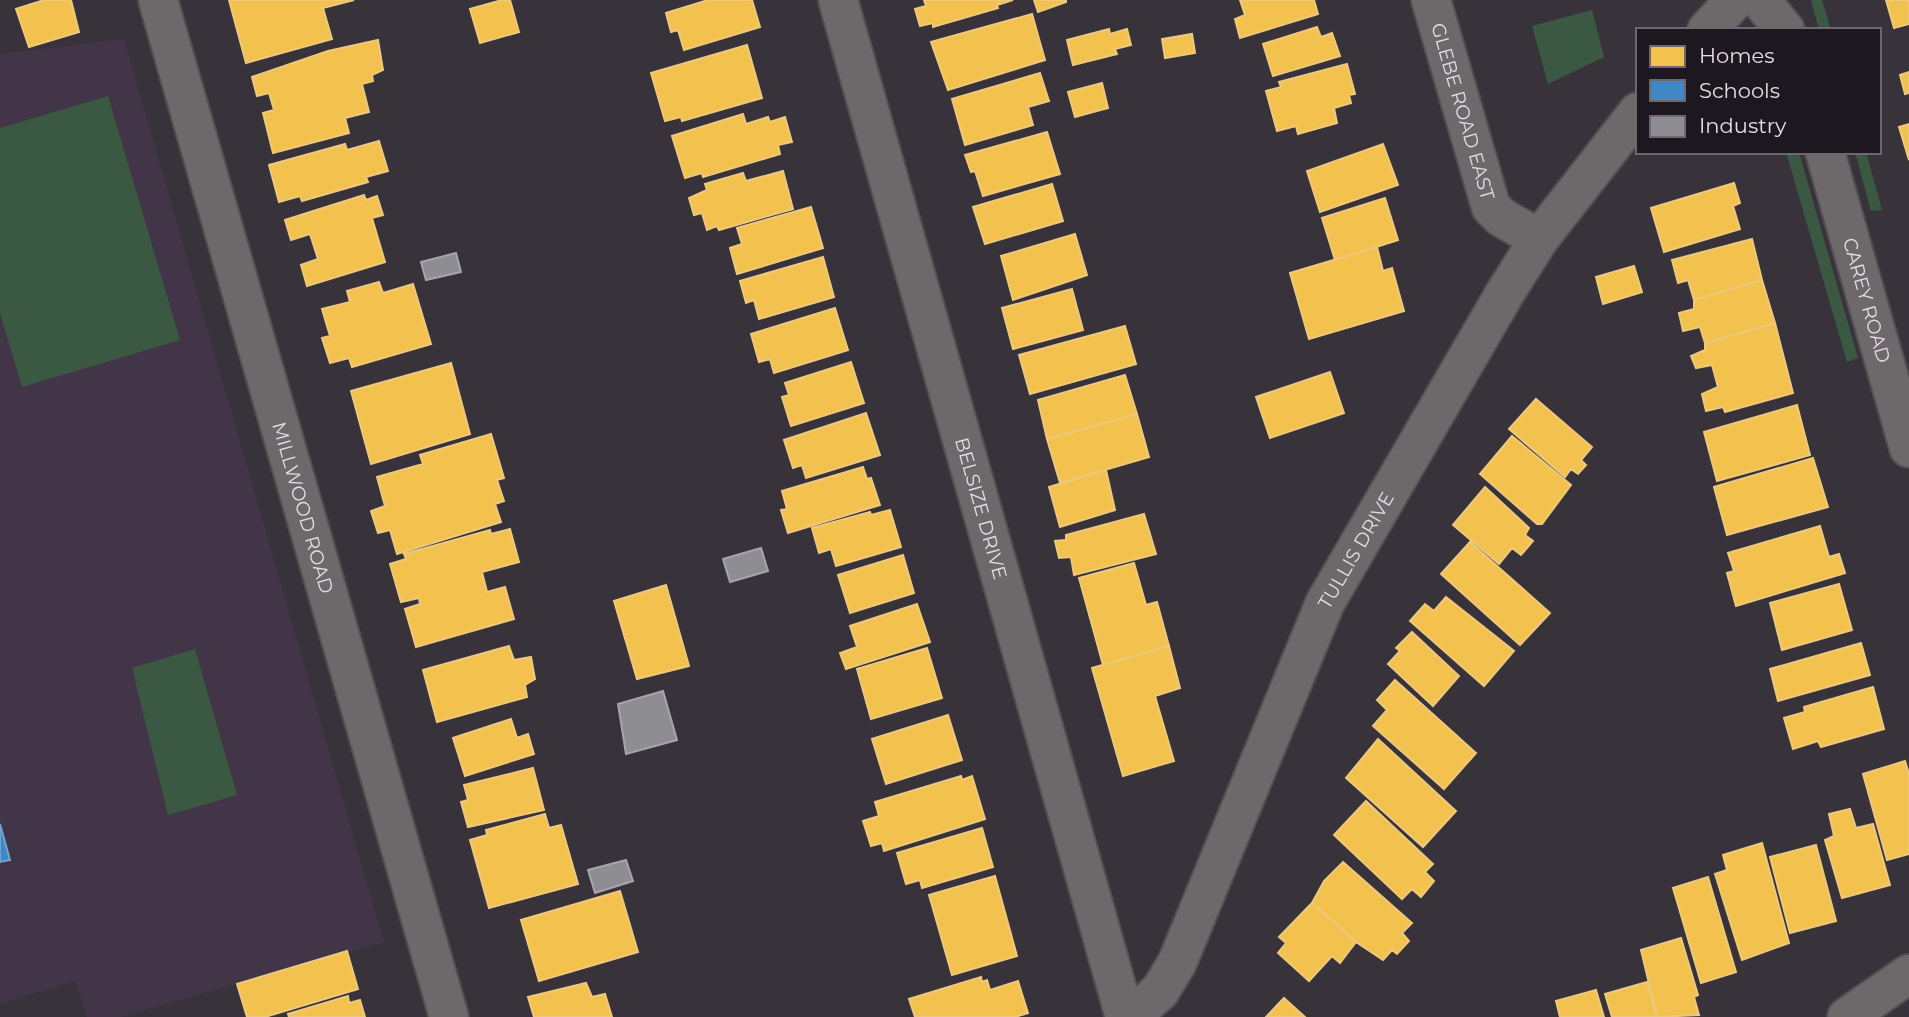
<svg xmlns="http://www.w3.org/2000/svg" width="1909" height="1017" font-family="Montserrat,sans-serif">
<style>
.built{fill:#423547}
.green{fill:#3b5942}
.homes{fill:#f2c14e;stroke:#eec97c;stroke-width:2}
.schools{fill:#3f88c5;stroke:#70a2cf;stroke-width:2}
.industry{fill:#8d8d92;stroke:#a7a5ab;stroke-width:2}
.lines{fill:none;stroke-linecap:round;stroke-linejoin:round}
.minor-casing{stroke:#534e55;stroke-width:42}
.minor{stroke:#6d696a;stroke-width:38}
.labels{text-anchor:middle;stroke-width:7;stroke-linejoin:round;paint-order:stroke}
.street-label{font-size:19px;fill:#e4dde6;stroke:#1d181f}
</style>
<rect width="100%" height="100%" fill="#38323a"/>
<path class="built" d="M124 39 384 942 121 1017H87L75 981 0 1004V54Z"/>
<path class="green" d="M1811 0H1822L1831 30H1819Z
M1592 10 1604 57 1548 84 1532 26Z
M108 96 180 340 22 387 0 313V128Z
M1786 152H1799L1858 358 1847 362Z
M1855 152H1866L1882 210 1871 211Z
M195 649 237 795 168 815 132 668Z"/>
<path class="homes" d="M44 0H71L79 32 29 47 16 9Z
M229 0H354L323 8 332 39 246 63Z
M502 0H510L519 32 480 43 470 9Z
M708 0H752L760 27 684 50 678 30 671 32 666 13Z
M924 0H1013L997 5 998 8 933 27V23L920 26 915 9 926 6Z
M1034 0H1066V2L1038 12Z
M1240 0H1314L1318 14 1240 38 1235 19 1245 15Z
M1886 0H1909V24L1894 28Z
M1032 14 1045 60 948 90 931 42Z
M1317 27 1321 37 1332 33 1340 56 1273 76 1263 44Z
M1109 29 1110 34 1127 29 1131 45 1115 49 1117 54 1073 65 1067 40Z
M1192 34 1195 53 1165 58 1162 39Z
M378 40 383 70 372 75 373 81 362 84 369 112 345 118 349 133 273 153 263 113 274 110 269 93 257 96 252 77 328 51Z
M747 45 762 98 682 121 681 117 665 121 651 73Z
M1347 64 1355 94 1349 95 1351 103 1334 108 1337 123 1298 134 1296 126 1277 131 1266 91 1281 87 1279 82Z
M1909 72V93L1905 94 1900 75Z
M1040 73 1049 101 1028 107 1033 125 965 145 952 99Z
M1102 83 1108 108 1075 117 1068 92Z
M743 114 746 124 768 117 770 122 785 117 792 142 778 145 780 154 703 177 702 173 685 178 672 136Z
M1909 124V160L1899 127Z
M1047 132 1060 174 983 196 975 171 971 172 965 155Z
M379 141 388 171 366 177 368 182 302 201 300 196 279 202 269 165 345 144 347 150Z
M1383 144 1398 185 1320 212 1307 171Z
M783 171 793 209 719 230 717 226 707 230 702 213 694 215 689 198 707 190 705 184 743 173 746 181Z
M1734 183 1740 203 1733 206 1740 229 1664 252 1651 208Z
M1052 184 1063 221 985 244 973 207Z
M364 195 366 200 377 196 383 215 372 218 385 262 307 286 301 265 318 259 310 234 291 240 285 220Z
M1385 198 1398 240 1335 260 1322 218Z
M811 207 823 248 737 274 730 248 742 244 737 228Z
M1075 234 1087 275 1013 300 1001 256Z
M1752 239 1762 280 1694 300 1688 280 1678 283 1672 260Z
M1377 247 1383 271 1392 268 1404 311 1309 339 1290 273Z
M823 257 834 297 759 319 754 300 746 303 740 281Z
M1634 266 1642 292 1603 304 1596 277Z
M1762 280 1775 323 1705 343 1700 327 1683 331 1679 313 1694 309V300Z
M379 282 383 293 413 284 431 344 352 367 349 358 330 363 322 338 330 336 322 309 350 302 347 291Z
M1072 289 1083 330 1013 349 1002 308Z
M835 308 848 350 774 373 770 359 759 362 751 334Z
M1775 323 1793 393 1725 412 1723 407 1706 411 1702 394 1718 387 1712 365 1696 368 1691 356 1705 350V343Z
M1125 326 1136 364 1030 394 1019 355Z
M851 362 864 403 791 426 782 397 789 395 785 383Z
M451 363 470 434 371 464 351 391Z
M1330 372 1344 413 1270 438 1256 397Z
M1125 375 1137 414 1047 439 1038 400Z
M1536 399 1592 447 1581 460 1586 465 1578 474 1571 469 1565 477 1509 429Z
M1797 405 1810 455 1717 481 1704 432Z
M866 413 880 455 806 478 802 465 793 468 784 440Z
M1137 414 1149 457 1060 483 1047 439Z
M491 434 504 478 497 480 504 501 495 504 501 522 397 554 390 530 378 533 371 511 385 506 377 477 423 464 420 455Z
M1512 436 1571 485 1542 524H1537L1480 474Z
M1813 458 1828 507 1727 535 1714 487Z
M863 467 867 479 871 478 880 505 788 533 781 510 787 509 782 491Z
M1106 470 1115 510 1060 527 1049 487Z
M1485 487 1529 528 1525 535 1533 541 1521 555 1512 548 1499 564 1453 525Z
M890 510 901 547 836 566 831 549 819 553 812 528 870 512 871 515Z
M1144 514 1156 554 1074 575 1071 557 1059 558 1055 541 1066 540V535Z
M1820 526 1829 557 1839 554 1845 573 1736 606 1727 573 1734 571 1728 553Z
M510 529 519 562 482 572 487 592 505 587 514 619 416 647 405 609 420 604 419 598 401 602 390 564 406 559 404 554 490 530 491 534Z
M1470 542 1550 613 1520 645 1441 574Z
M903 555 914 593 850 613 838 575Z
M1134 563 1146 605 1157 602 1169 646 1103 665 1079 578Z
M1839 584 1852 630 1782 650 1770 603Z
M666 585 689 666 637 679 614 601Z
M1446 597 1514 651 1484 686 1410 621 1425 604 1434 611Z
M917 604 930 642 846 669 840 653 857 647 850 626Z
M1412 632 1459 676 1433 706 1388 664 1400 651 1396 648Z
M1861 643 1870 675 1778 701 1770 669Z
M509 646 514 660 531 657 535 679 525 685 527 697 437 722 423 670Z
M1169 646 1180 688 1155 696 1174 761 1123 776 1092 668Z
M927 648 942 698 871 719 857 669Z
M1395 680 1476 753 1444 789 1373 726 1387 710 1377 700Z
M1873 687 1884 729 1821 747 1818 741 1793 749 1784 718 1805 712 1804 707Z
M948 715 962 760 886 784 872 739Z
M511 719 517 738 528 734 534 754 465 776 453 738Z
M1378 739 1456 811 1423 847 1346 778Z
M1905 761 1909 774V854L1887 860 1863 774Z
M533 768 544 810 468 827 461 802 468 800 464 785Z
M961 776 962 780 972 776 985 819 884 851 882 843 871 846 863 821 879 816 875 802Z
M1366 801 1433 864 1425 872 1434 881 1421 897 1412 889 1402 899 1334 835Z
M1850 809 1856 828 1873 824 1890 885 1842 898 1825 840 1834 836 1829 814Z
M545 814 549 828 561 825 578 884 489 908 470 840 487 835 486 830Z
M982 828 993 867 922 888 920 880 906 884 897 853Z
M1762 843 1789 943 1742 960 1715 874 1727 870 1723 855Z
M1816 845 1836 921 1790 933 1770 857Z
M1343 862 1412 923 1402 933 1409 941 1397 954 1392 950 1383 960 1356 942 1312 903 1324 881Z
M995 876 1017 956 952 975 929 895Z
M1708 877 1736 972 1701 983 1673 888Z
M620 891 638 952 539 981 521 920Z
M1312 903 1356 942 1340 963 1332 956 1309 981 1278 953 1286 943 1279 937Z
M1681 938 1698 995 1694 997 1699 1015 1657 1017 1641 950Z
M347 951 358 989 265 1017H247L237 984Z
M981 977 982 982 987 980 990 990 1018 981 1028 1013 1015 1017H915L909 999Z
M1647 982 1657 1017H1612L1605 994Z
M586 983 592 997 605 994 612 1017H534L528 997Z
M1596 990 1604 1017H1560L1556 1001Z
M348 996 349 1003 360 1000 365 1017H289L288 1014Z
M1284 998 1305 1017H1266Z"/>
<path class="schools" d="M0 824 10 860 0 862Z"/>
<path class="industry" d="M456 253 461 272 426 280 421 262Z
M761 548 768 571 730 582 723 559Z
M663 691 677 740 626 754 618 704Z
M626 860 633 881 595 893 588 870Z"/>
<g class="lines">
<g class="minor-casing">
<g id="minor">
<path id="s1" d="M158 0 449 1017"/>
<path id="s2" d="M838 0 1125 1017"/>
<path id="s3" d="M1431 0 1491 207 1501 217 1539 239"/>
<path d="M1760 0 1785 30"/>
<path d="M1707 30 1735 0"/>
<path id="s4" d="M1825 152 1909 448"/>
<path id="s5" d="M1131 1017 1160 991 1177 963 1325 603 1505 293 1539 239 1638 112"/>
<path d="M1847 1017 1909 974"/>
</g>
</g>
<use href="#minor" class="minor"/>
</g>
<g class="labels">
<g class="street-label">
<text dy="7" stroke="none"><textPath href="#s3" startOffset="116">GLEBE ROAD EAST</textPath></text>
<text dy="7" stroke="none"><textPath href="#s4" startOffset="154">CAREY ROAD</textPath></text>
<text dy="7" stroke="none"><textPath href="#s1" startOffset="528">MILLWOOD ROAD</textPath></text>
<text dy="7" stroke="none"><textPath href="#s2" startOffset="528">BELSIZE DRIVE</textPath></text>
<text dy="7" stroke="none"><textPath href="#s5" startOffset="522">TULLIS DRIVE</textPath></text>
</g>
</g>
<rect x="1636" y="28" width="245" height="126" fill="#1d181f" stroke="#6d676f" stroke-width="2"/>
<rect x="1650" y="46" width="35" height="21" fill="#f2c14e" stroke="#6d676f" stroke-width="2"/>
<text x="1699" y="63" font-size="21" fill="#e4dde6">Homes</text>
<rect x="1650" y="80" width="35" height="21" fill="#3f88c5" stroke="#6d676f" stroke-width="2"/>
<text x="1699" y="98" font-size="21" fill="#e4dde6">Schools</text>
<rect x="1650" y="116" width="35" height="21" fill="#8d8d92" stroke="#6d676f" stroke-width="2"/>
<text x="1699" y="133" font-size="21" fill="#e4dde6">Industry</text>
</svg>
